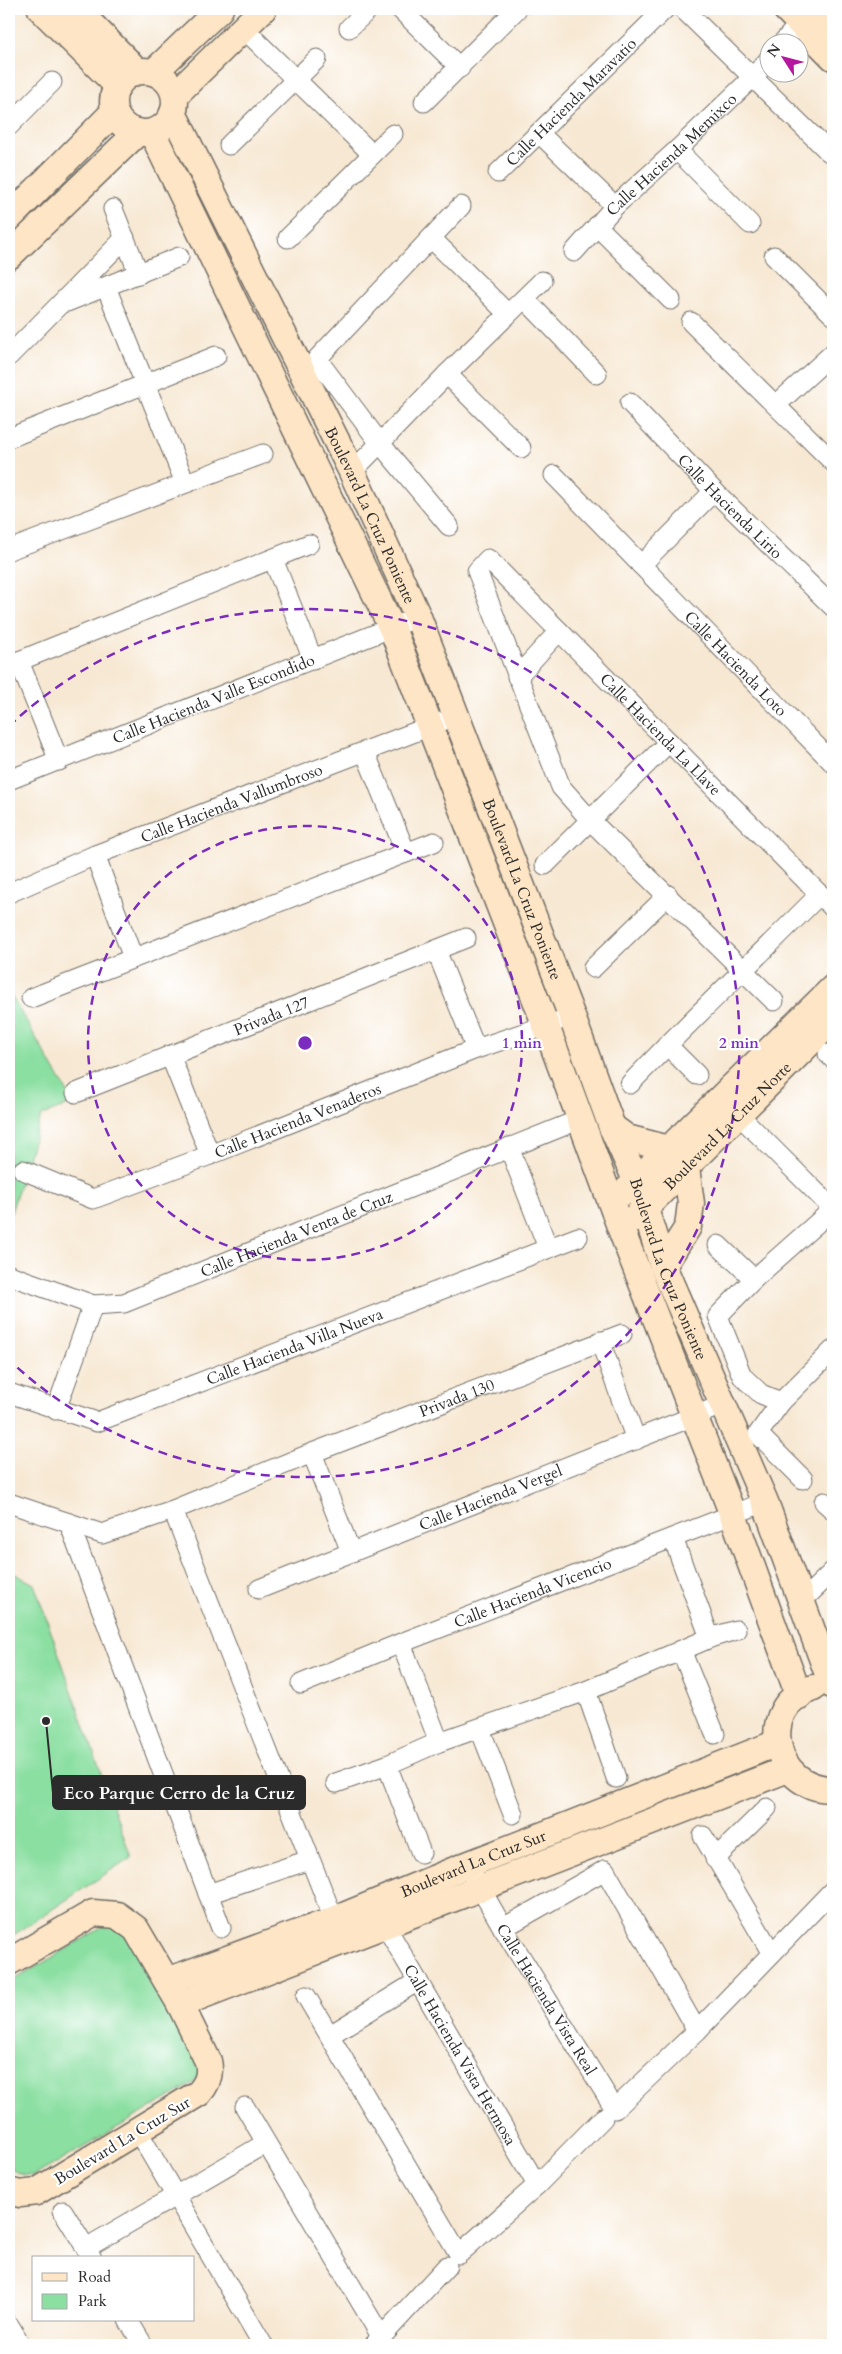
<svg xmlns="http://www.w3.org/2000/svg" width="842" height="2354" font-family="Cardo,serif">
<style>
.green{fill:#8adfa1;stroke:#5a8566}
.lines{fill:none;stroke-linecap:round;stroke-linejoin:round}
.street-casing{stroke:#726d66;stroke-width:21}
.secondary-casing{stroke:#726d66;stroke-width:29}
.street{stroke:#fff;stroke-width:19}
.secondary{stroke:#fde5c5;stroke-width:26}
.ring{fill:none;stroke:#7b2cbf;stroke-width:2.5;stroke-dasharray:9 6}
.labels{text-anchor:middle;stroke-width:4.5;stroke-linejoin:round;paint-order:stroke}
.street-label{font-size:16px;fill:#2b2b2b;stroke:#fff}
.centre{fill:#7b2cbf;stroke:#fff;stroke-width:2.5}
.ring-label{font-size:15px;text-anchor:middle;font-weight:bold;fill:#7b2cbf;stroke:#fff;stroke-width:4.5;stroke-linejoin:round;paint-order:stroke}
.leader{fill:none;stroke:#2b2b2b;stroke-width:2}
.callout-dot{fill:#2b2b2b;stroke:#fff;stroke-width:2}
.callout{fill:#2b2b2b;stroke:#2b2b2b;stroke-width:2}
.callout-label{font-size:18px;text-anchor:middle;font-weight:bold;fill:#fff}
</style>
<rect width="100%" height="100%" fill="#fff"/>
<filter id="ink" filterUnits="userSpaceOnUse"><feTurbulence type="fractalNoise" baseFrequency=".02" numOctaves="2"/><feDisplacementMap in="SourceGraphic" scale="10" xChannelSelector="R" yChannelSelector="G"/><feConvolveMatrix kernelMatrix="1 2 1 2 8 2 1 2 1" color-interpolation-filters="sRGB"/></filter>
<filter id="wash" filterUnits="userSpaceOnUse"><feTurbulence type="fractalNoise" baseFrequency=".0096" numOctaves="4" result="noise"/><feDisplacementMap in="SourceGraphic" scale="20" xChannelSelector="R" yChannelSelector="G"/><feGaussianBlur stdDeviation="1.12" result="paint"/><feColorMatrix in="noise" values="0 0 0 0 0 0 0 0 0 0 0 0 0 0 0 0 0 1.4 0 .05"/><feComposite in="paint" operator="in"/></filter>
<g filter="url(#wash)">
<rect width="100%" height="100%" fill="#f7e8d3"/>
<path class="green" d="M9 992 74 1103 41 1116 9 1219Z
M9 1571 34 1584 131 1857 9 1938Z
M108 1924 122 1926 204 2064 194 2083 34 2176C24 2175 14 2174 9 2165V1983Z"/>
</g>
<g filter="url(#ink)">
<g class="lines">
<g class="street-casing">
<g id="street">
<path d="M400 9 460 68"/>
<path d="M683 9 829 152"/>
<path d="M349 28 369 9"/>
<path d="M244 29 372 154"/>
<path d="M783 42 808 14"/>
<path d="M424 102 517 9"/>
<path d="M9 126 52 82"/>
<path d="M539 133 615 206"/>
<path d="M229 145 317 59"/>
<path d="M677 150 750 224"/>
<path id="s1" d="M498 173 665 9"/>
<path d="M113 209 139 274"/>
<path d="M597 226 671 300"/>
<path d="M288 238 393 134"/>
<path d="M432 239 508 314"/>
<path id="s2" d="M574 252 615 206 677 150 753 77 770 58"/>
<path d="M774 256 833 315"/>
<path d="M106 287 185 483"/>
<path d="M525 299 597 374"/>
<path d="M67 302 179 257"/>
<path d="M691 322 833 462"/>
<path d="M9 356 125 238"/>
<path d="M447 374 521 448"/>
<path id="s3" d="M630 403 714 491 833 607"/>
<path d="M776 405 833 353"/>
<path d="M9 438 216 356"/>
<path d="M352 472 447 374 542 281"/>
<path id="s4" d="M554 475 833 763"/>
<path d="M449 526 379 442 317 359 461 206"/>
<path d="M9 550 263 454"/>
<path d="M273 559 313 660"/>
<path d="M641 565 714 491"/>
<path d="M19 661 59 761"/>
<path d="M9 665 309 544"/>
<path d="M517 677 559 631"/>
<path d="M365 752 406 853"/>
<path id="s5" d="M9 780 418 617"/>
<path d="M95 855 133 958"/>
<path d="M545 865 669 742"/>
<path id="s6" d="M9 893 95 855 441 722"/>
<path d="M436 950 476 1049"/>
<path d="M593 968 668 895"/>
<path d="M31 998 434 842"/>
<path id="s7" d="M774 1001 591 821 561 787 477 571 488 559 833 908"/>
<path d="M667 1045 697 1075"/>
<path d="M828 1054 833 1059"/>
<path d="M170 1055 210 1155"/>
<path d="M630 1084C691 1019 757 958 820 894"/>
<path id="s8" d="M76 1093 466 938"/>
<path d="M738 1114 833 1209"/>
<path d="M509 1147 548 1248"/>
<path id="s9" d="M23 1170 93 1199 210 1155 476 1049 556 1022"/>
<path d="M718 1245 754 1279"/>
<path id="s10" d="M9 1275 93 1305 124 1303 581 1119"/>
<path d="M600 1341 636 1440"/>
<path id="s11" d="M9 1393 97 1422 578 1237"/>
<path d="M781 1402 761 1394 742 1376 718 1316 754 1279 833 1209"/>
<path d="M56 1410 93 1305"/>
<path d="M312 1453 351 1552"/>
<path d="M803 1479 758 1434 781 1402 833 1350"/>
<path d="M824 1502 833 1510"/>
<path id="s12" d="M9 1503 102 1534 173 1510 312 1453 622 1334"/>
<path d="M173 1510 334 1920"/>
<path d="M69 1523 221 1928"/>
<path d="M673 1538 710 1638"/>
<path id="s13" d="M259 1589 722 1405"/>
<path d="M802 1601 833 1571"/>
<path d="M401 1643 439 1742"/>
<path d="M681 1650 715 1734"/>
<path id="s14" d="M301 1684 401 1643 765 1502"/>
<path d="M586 1691 616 1778"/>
<path d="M480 1729 513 1814"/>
<path d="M387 1765 421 1853"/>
<path d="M336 1783 387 1765 439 1742 586 1691 710 1638 736 1630"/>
<path d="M703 1836 771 1952"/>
<path d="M715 1859 767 1808"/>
<path id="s15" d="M474 1877 503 1928 615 2109 697 2031 833 1890"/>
<path d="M208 1894 309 1860"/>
<path id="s16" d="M385 1925 537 2185"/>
<path d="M503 1928 605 1870 697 2031"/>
<path d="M306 1996 459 2254 537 2185 603 2118"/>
<path d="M330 2035 418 1981"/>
<path d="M245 2107 382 2338"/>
<path d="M137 2130 263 2345"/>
<path d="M63 2211 92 2258"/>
<path d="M86 2248 266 2143"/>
<path d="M128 2320 143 2345"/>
<path d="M9 2325 21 2345"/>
<path d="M374 2345 447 2266"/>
</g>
</g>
<g class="secondary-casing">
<g id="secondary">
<path d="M41 9 117 85"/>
<path d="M76 9 137 71"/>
<path d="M786 9 833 57"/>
<path d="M820 9 833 22"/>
<circle cx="144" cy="102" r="31"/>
<path d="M154 72 220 9"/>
<path d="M175 95 263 9"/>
<path id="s17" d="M173 113 352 472 418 617 572 1017 612 1127 636 1180 663 1266 765 1502 832 1685"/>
<path d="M152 132 392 628 546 1026 622 1232 733 1515 799 1696"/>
<path d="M9 218 114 112"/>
<path d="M9 256 138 132"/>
<path d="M612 1127 627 1138 669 1149 686 1168 691 1203 688 1227 663 1266"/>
<path d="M625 1192 833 988"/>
<path id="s18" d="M634 1219 833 1019"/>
<path d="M813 1688C755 1705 772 1790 833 1789"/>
<path d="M9 1962 93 1913 117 1915 136 1929 180 2004 208 2061C211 2074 208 2083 199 2093L36 2192 20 2194 9 2191"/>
<path id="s19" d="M167 1981 334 1920 467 1865 777 1743"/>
<path d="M180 2004 788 1769"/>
</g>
</g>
<use href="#street" class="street"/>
<use href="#secondary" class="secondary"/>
</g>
</g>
<g class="ring">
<circle cx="305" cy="1043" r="217"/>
<path d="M9 726A434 434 0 1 1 9 1360"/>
</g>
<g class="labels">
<g class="street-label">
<text dy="6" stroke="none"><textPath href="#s1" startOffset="102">Calle Hacienda Maravatio</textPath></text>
<text dy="6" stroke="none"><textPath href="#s2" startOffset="138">Calle Hacienda Memixco</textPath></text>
<text dy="6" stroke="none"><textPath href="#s3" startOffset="144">Calle Hacienda Lirio</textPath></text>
<text dy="6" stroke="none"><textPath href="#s17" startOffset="448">Boulevard La Cruz Poniente</textPath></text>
<text dy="6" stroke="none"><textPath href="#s4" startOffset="262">Calle Hacienda Loto</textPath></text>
<text dy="6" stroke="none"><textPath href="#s5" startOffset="220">Calle Hacienda Valle Escondido</textPath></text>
<text dy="6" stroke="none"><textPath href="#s7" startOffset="796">Calle Hacienda La Llave</textPath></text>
<text dy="6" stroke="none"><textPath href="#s6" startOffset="240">Calle Hacienda Vallumbroso</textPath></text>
<text dy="6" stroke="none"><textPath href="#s17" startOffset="852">Boulevard La Cruz Poniente</textPath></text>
<text dy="6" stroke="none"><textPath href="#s8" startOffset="210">Privada 127</textPath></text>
<text dy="6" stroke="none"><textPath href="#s9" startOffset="295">Calle Hacienda Venaderos</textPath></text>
<text dy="6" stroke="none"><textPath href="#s18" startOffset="132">Boulevard La Cruz Norte</textPath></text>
<text dy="6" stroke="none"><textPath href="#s10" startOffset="306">Calle Hacienda Venta de Cruz</textPath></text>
<text dy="6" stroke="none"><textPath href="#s17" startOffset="1259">Boulevard La Cruz Poniente</textPath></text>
<text dy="6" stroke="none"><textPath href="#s11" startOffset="304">Calle Hacienda Villa Nueva</textPath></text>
<text dy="6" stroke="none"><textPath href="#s12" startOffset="478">Privada 130</textPath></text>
<text dy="6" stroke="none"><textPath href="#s13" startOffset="249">Calle Hacienda Vergel</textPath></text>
<text dy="6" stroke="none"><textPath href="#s14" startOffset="249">Calle Hacienda Vicencio</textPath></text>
<text dy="6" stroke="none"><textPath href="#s19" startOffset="328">Boulevard La Cruz Sur</textPath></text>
<text dy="6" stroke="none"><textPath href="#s15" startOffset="142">Calle Hacienda Vista Real</textPath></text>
<text dy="6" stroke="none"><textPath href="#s16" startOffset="150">Calle Hacienda Vista Hermosa</textPath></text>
<text transform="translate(122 2140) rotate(-31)" y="6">Boulevard La Cruz Sur</text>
</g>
</g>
<circle cx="305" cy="1043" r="8" class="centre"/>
<g class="ring-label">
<text x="522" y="1048">1 min</text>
<text x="739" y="1048">2 min</text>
</g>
<path class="leader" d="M46 1721L53 1793"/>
<circle class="callout-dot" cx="46" cy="1721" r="5"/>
<rect class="callout" x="53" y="1776" width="252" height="33" rx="5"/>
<g class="callout-label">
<text x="179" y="1799">Eco Parque Cerro de la Cruz</text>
</g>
<rect width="842" height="2354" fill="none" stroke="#fff" stroke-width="30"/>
<rect x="32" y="2256" width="162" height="65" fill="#ffffff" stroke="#aaaaaa"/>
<rect x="42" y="2273" width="25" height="8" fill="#fde5c5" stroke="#aaaaaa"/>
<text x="78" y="2282" font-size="15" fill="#2b2b2b">Road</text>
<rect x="42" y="2294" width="25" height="15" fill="#8adfa1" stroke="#aaaaaa"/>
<text x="78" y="2306" font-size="15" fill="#2b2b2b">Park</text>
<g transform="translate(784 58) rotate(306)"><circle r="24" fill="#ffffff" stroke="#aaaaaa"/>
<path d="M0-4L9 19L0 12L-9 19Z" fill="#b5179e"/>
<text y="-8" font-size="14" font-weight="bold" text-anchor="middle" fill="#2b2b2b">N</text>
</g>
</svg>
